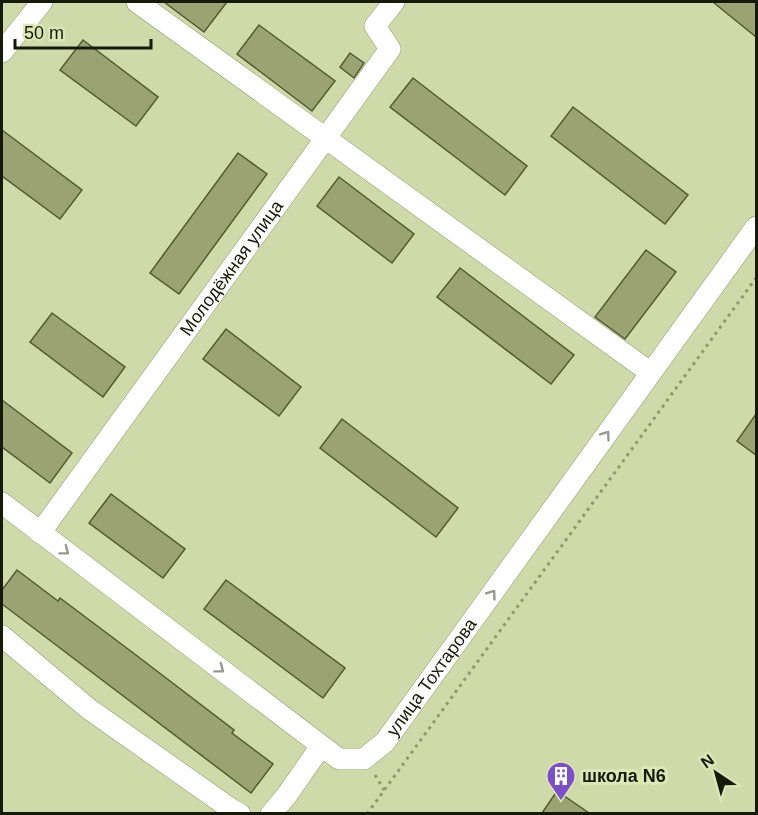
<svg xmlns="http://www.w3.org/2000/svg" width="758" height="815" font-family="Helvetica,sans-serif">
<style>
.building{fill:#9ba375;stroke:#545a30;stroke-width:1.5}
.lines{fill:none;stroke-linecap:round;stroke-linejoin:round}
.minor-casing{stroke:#90986b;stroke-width:22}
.path{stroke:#909771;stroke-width:3;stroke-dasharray:3 4.5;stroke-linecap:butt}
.minor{stroke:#fff;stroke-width:21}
.oneway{stroke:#979890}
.labels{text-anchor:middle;stroke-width:6;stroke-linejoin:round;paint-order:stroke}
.street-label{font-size:18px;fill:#171a08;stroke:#dde6b6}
.poi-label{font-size:18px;font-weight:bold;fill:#171a08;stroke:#dde6b6;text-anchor:start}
</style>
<rect width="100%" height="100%" fill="#d0d9a9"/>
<path class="building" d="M164 2H227L204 32Z
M713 2H756V37Z
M259 25 335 81 312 111 237 54Z
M83 40 158 97 136 126 60 70Z
M350 53 364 63 354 78 340 67Z
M413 78 527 166 505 195 390 107Z
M573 107 688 195 665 224 551 136Z
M2 130 82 190 60 219 2 176Z
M238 153 267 174 179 294 150 273Z
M339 177 414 234 392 263 317 206Z
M646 250 676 272 625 339 595 317Z
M460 268 574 355 551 384 437 297Z
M52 313 125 367 103 397 30 342Z
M226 329 301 387 279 416 203 359Z
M2 400 72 453 50 483 2 447Z
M756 414V455L737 441Z
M342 419 458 508 436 537 320 448Z
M111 494 185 549 163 578 89 523Z
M17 570 58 601 60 598 132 652 234 730 232 733 273 764 251 793 2 604V590Z
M226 580 345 668 323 698 204 609Z
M557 791 589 813H542Z"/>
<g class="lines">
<g class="minor-casing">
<g id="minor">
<path d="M137 2 651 373"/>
<path d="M2 52 42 2"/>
<path id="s1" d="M2 503 339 759H364L385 742 756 227"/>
<path id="s2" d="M40 533 390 49 375 26 394 2"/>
<path d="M2 636 89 709 231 809 240 814"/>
<path d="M271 814 287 795 321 746"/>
</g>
</g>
<path class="path" d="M375 775 384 790
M367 814 756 278"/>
<use href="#minor" class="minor"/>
</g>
<defs><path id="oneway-chevron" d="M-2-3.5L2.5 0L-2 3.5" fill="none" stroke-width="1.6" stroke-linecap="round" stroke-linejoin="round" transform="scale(1.5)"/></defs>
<g class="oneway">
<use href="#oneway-chevron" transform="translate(606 435) rotate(-54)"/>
<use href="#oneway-chevron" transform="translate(65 551) rotate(37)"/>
<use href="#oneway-chevron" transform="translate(492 594) rotate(-54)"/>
<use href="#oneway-chevron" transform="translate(220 669) rotate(37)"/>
</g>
<defs>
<g id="building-pin" transform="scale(1.5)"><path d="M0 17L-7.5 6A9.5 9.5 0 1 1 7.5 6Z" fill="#7a4fc8" stroke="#dde6b6"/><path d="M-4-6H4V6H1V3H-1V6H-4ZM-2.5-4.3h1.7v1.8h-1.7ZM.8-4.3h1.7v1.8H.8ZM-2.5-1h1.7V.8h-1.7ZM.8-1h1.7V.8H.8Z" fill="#fff"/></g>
</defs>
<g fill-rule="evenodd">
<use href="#building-pin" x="561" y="776"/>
</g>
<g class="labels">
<g class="street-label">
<text dy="6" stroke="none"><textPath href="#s2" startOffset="327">Молодёжная улица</textPath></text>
<text dy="6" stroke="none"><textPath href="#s1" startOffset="555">улица Тохтарова</textPath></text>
</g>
<g class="poi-label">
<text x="582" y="782">школа N6</text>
</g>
</g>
<rect width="758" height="815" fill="none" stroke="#171a08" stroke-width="6"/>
<g transform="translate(716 773) rotate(324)" stroke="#dde6b6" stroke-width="4.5" paint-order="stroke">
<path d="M0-4.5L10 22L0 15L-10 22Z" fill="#171a08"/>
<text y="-9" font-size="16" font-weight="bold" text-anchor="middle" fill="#171a08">N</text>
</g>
<path d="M15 39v9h136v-9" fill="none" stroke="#171a08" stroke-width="3"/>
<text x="24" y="39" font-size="18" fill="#171a08" stroke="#dde6b6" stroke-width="4.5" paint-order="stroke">50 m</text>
</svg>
